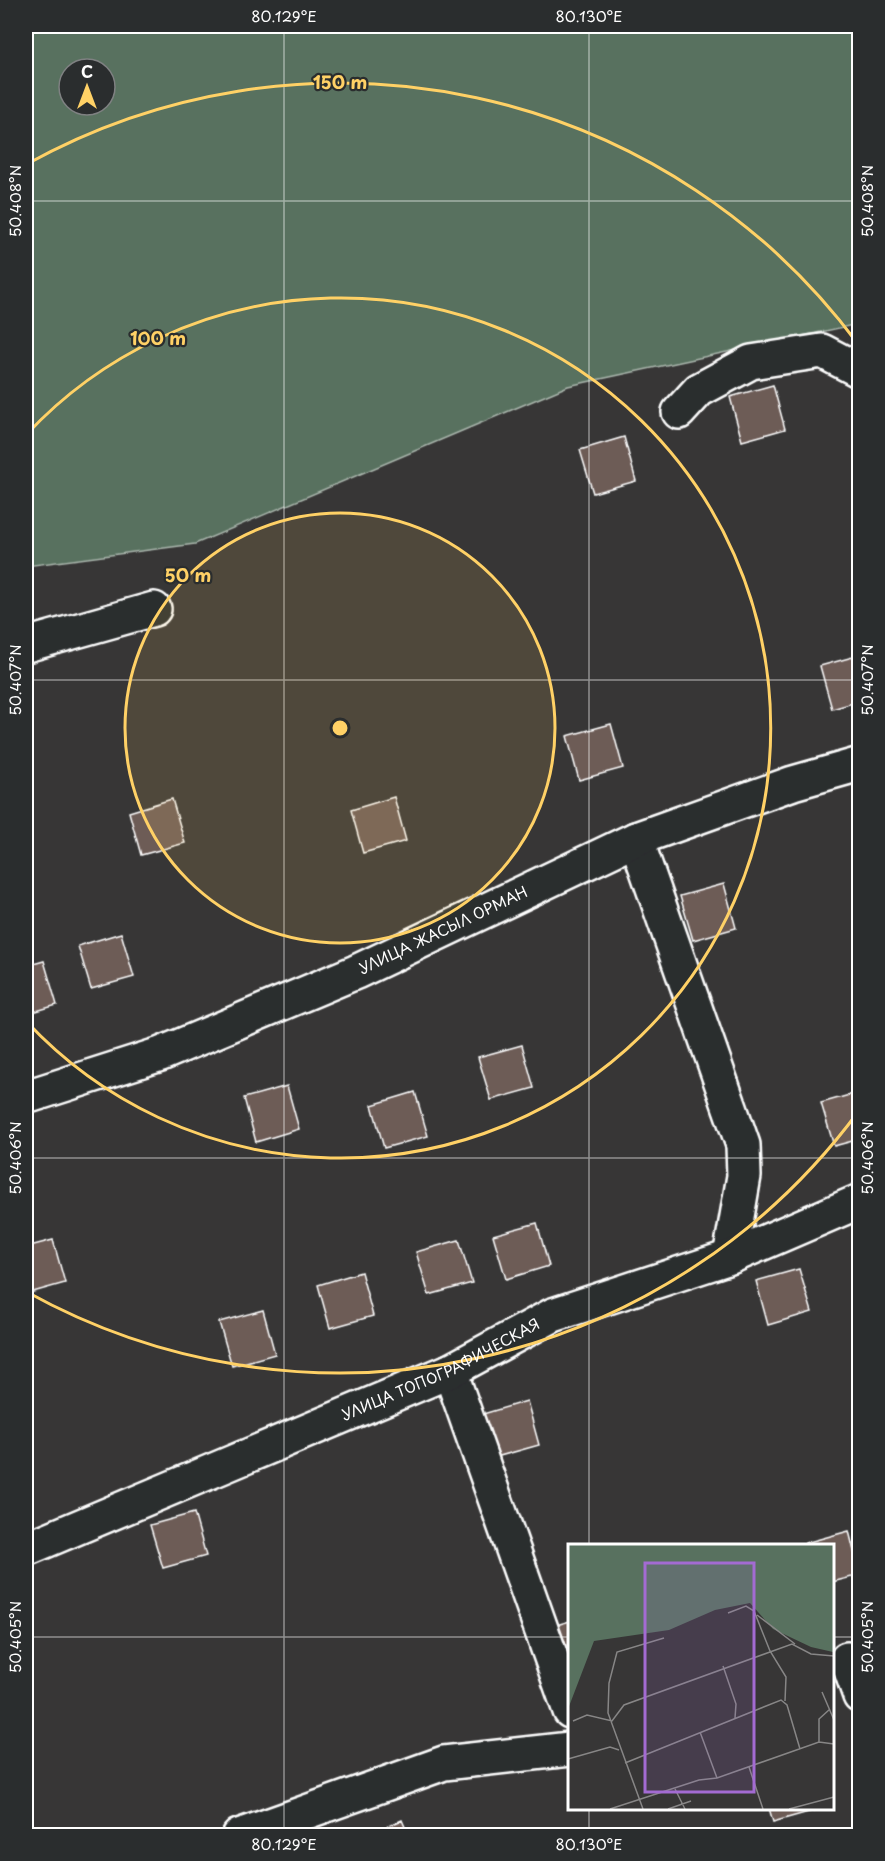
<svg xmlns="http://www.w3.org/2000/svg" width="885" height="1861" font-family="'Playpen Sans',sans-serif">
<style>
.green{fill:#58715f;stroke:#acb8af;stroke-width:1.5;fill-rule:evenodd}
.building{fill:#6d5b57;stroke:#fff;stroke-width:1.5}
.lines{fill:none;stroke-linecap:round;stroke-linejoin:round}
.minor-casing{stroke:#fff;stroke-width:38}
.minor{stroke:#2a2d2e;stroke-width:33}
.ticks{fill:none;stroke:#fff;stroke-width:1.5;stroke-opacity:0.45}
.ring{fill:none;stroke:#ffd166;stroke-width:3}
.labels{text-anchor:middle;stroke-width:4.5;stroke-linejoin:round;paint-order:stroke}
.street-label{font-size:15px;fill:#fff;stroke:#2a2d2e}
.inset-road{fill:none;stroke:#878686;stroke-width:1.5}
.view{fill:#a36bd2;fill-opacity:0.15;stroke:#a36bd2;stroke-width:3}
.inset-edge{fill:none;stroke:#fff;stroke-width:3}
.centre{fill:#ffd166;stroke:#2a2d2e;stroke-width:3}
.ring-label{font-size:18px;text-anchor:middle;font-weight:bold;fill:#ffd166;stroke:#2a2d2e;stroke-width:4.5;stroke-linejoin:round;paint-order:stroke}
.neatline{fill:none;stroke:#fff;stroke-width:2}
.ticks-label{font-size:15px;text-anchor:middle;fill:#fff}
</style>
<rect width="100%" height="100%" fill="#373636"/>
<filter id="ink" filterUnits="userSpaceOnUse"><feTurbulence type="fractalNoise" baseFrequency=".0167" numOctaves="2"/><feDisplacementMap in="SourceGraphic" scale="12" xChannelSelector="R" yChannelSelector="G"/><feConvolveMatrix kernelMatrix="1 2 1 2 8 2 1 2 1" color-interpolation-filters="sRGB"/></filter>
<g filter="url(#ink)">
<path class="green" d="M26 26H859V332L853 325 568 386 195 544 26 566ZM69 69H105V105H69Z"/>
<path class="building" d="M773 385 785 429 742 441 730 397Z
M624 437 636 481 593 493 580 450Z
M860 655V701L832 709 820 666Z
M611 724 623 768 579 780 567 736Z
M394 797 406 841 363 853 351 810Z
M172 799 185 843 141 855 129 812Z
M724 884 736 928 693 940 680 896Z
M121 933 134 977 91 989 78 946Z
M44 961 57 1005 26 1014V966Z
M522 1045 534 1088 491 1100 478 1057Z
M287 1086 299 1129 256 1142 244 1098Z
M415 1092 428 1136 384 1148 372 1105Z
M860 1092V1139L834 1146 821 1103Z
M537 1223 549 1266 506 1279 493 1235Z
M53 1240 65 1283 26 1294V1247Z
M459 1240 472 1283 429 1295 416 1252Z
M799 1269 812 1312 768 1325 756 1281Z
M361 1272 373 1316 330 1328 318 1285Z
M263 1310 275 1354 232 1366 219 1322Z
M527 1401 539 1445 496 1457 483 1414Z
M194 1513 206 1556 163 1568 150 1525Z
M849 1531 860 1575 832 1582V1546H806L805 1543Z
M570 1621V1668L546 1628Z
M769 1808H816V1810L773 1822Z
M402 1820 409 1836H365Z"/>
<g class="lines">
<g class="minor-casing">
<g id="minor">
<path d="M679 412 699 390 751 362 822 351 860 371"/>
<path d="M26 645 154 609"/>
<path d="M636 839 743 1145 744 1176 730 1257"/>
<path id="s1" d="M26 1097 161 1054 356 972 636 839 793 783 860 764"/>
<path d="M450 1371 570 1711"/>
<path id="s2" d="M26 1549 450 1371 553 1315 730 1257 860 1201"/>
<path d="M847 1659 860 1696"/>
<path d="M239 1836 444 1763 570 1749"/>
</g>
</g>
<use href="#minor" class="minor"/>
</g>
</g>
<path class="ticks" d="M284 26V1836M589 26V1546M26 201H860M26 680H860M26 1158H860M26 1637H570M832 1637H860M589 1808V1836"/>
<circle cx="340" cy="728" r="215" fill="#ffd166" fill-opacity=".12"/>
<g class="ring">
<circle cx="340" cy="728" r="215"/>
<path d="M26 435A430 430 0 1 1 26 1021"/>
<path d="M858 1112A645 645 0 0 1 27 1292M27 164A645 645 0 0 1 858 344"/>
</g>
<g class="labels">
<g class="street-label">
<text dy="5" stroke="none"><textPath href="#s1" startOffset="450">УЛИЦА ЖАСЫЛ ОРМАН</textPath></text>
<text dy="5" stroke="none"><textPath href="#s2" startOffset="452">УЛИЦА ТОПОГРАФИЧЕСКАЯ</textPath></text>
</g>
</g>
<g transform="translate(568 1544)">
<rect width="266" height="266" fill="#373636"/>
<path d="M0 0H265V108L243 103 205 85 182 59 147 66 101 86 26 97 0 165Z" fill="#58715f"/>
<path class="inset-road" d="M160 69 178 62 186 67 202 107 218 133 217 157M189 71 227 100M155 122 168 160 167 174M254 148 266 176M5 177 19 171 44 177 56 161 224 100 243 110 266 112M132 188 149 234M251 198V175L262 165M0 215 42 203 51 206M57 219 213 156 219 161 232 205M181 223 195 265M107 245 117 265M42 265 131 236 149 234 251 198 266 200M75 265 40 169 41 139 49 108 96 94M100 265 123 257M221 265 266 253"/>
<path class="view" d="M77 19H186V248H77Z"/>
<rect width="266" height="266" class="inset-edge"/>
</g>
<circle cx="340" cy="728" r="9" class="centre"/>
<g class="ring-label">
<text x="340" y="89">150 m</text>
<text x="158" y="345">100 m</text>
<text x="188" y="582">50 m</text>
</g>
<rect width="885" height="1861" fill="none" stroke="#2a2d2e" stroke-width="66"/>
<g transform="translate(87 87)"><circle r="28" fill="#2a2d2e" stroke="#7f8182" stroke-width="1.5"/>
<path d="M0-4.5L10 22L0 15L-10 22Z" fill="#ffd166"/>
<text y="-9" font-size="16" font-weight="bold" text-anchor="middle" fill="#ffffff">С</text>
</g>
<rect x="33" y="33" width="819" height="1795" class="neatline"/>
<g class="ticks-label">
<text x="284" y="22">80.129°E</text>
<text x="589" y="22">80.130°E</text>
<text transform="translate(16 201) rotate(-90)" y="5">50.408°N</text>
<text transform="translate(868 201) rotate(-90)" y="5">50.408°N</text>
<text transform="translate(16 680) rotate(-90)" y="5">50.407°N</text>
<text transform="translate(868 680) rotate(-90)" y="5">50.407°N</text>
<text transform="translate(16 1158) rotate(-90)" y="5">50.406°N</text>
<text transform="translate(868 1158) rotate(-90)" y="5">50.406°N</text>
<text transform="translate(16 1637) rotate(-90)" y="5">50.405°N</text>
<text transform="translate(868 1637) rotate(-90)" y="5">50.405°N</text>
<text x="284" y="1850">80.129°E</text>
<text x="589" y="1850">80.130°E</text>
</g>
</svg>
